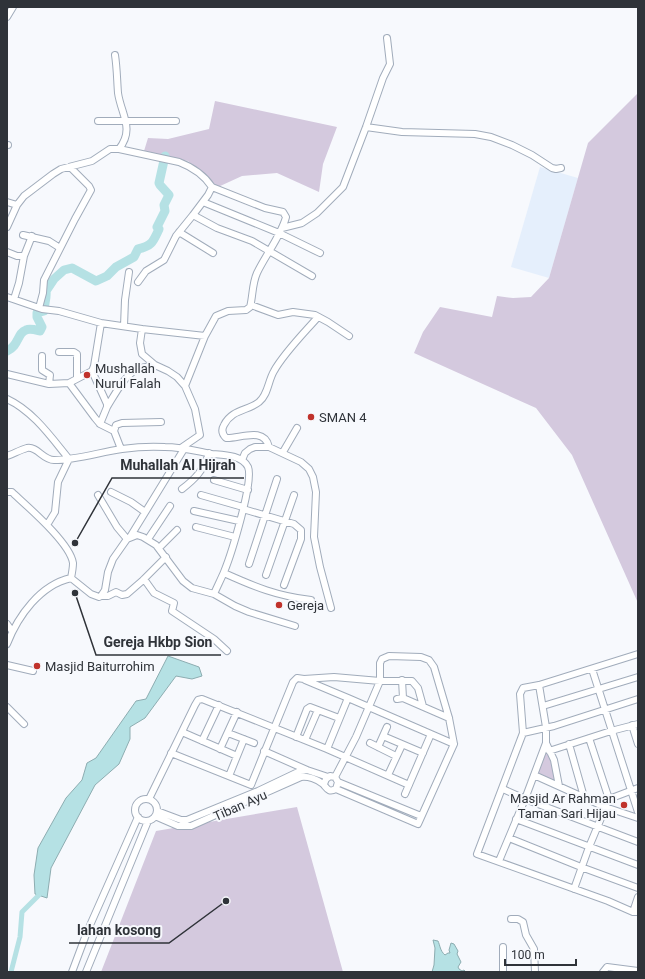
<svg xmlns="http://www.w3.org/2000/svg" width="645" height="979" font-family="Roboto,sans-serif">
<style>
.built{fill:#e5effc}
.green{fill:#d4c9de}
.water{fill:#b5e1e4;stroke:#8dadb1}
.lines{fill:none;stroke-linecap:round;stroke-linejoin:round}
.canal{stroke:#b5e1e4;stroke-width:5}
.river{stroke:#b5e1e4;stroke-width:9}
.minor-casing{stroke:#a1acbb;stroke-width:8}
.minor{stroke:#fff;stroke-width:6}
.poi-dot{fill:#c0322b;stroke:#f7f9fd;stroke-width:1.5}
.labels{text-anchor:middle;stroke-width:4;stroke-linejoin:round;paint-order:stroke}
.poi-label{font-size:13px;fill:#2f3339;stroke:#f7f9fd;text-anchor:start}
.street-label{font-size:13px;fill:#2f3339;stroke:#f7f9fd}
.leader{fill:none;stroke:#2f3339;stroke-width:1.5}
.callout-dot{fill:#2f3339;stroke:#f7f9fd;stroke-width:1.5}
.callout-label{font-size:14px;text-anchor:middle;font-weight:bold;fill:#2f3339;stroke:#f7f9fd;stroke-width:4;stroke-linejoin:round;paint-order:stroke}
</style>
<rect width="100%" height="100%" fill="#f7f9fd"/>
<path class="built" d="M540 167 578 178 549 278 511 267Z"/>
<path class="green" d="M638 93V603L572 455 536 408 414 353 423 332 440 307 492 317 497 296 513 298 531 297 549 278 588 143Z
M215 101 337 127 323 164 319 192 277 173 242 176 218 187 188 161 144 151 148 138 168 139 209 129Z
M547 745 559 786 534 775Z
M297 807 343 972H101L156 831Z"/>
<path class="water" d="M168 656 199 667 202 676 192 679 176 676 145 718 130 727V739L119 764 95 785 51 868 47 898 35 894 34 875 38 848 66 798 82 780 87 763 96 758 136 701 146 699Z
M433 940 438 941C440 945 440 951 445 955L448 953H450L449 950 451 943 454 944 458 951 457 954 461 962 458 967 459 969 462 971 464 970 465 971V972H432L434 965 435 948Z"/>
<g class="lines">
<path class="canal" d="M11 972 20 937 22 912 39 895"/>
<path class="river" d="M7 351C19 346 17 333 26 330 30 328 36 330 40 331L42 327 37 317V313L44 311C44 304 47 299 46 291L54 279 64 270 72 268 96 281 107 276 116 267 134 257 138 249C152 246 153 242 159 229L157 227 165 211 164 205 169 195 160 185 159 183 165 156"/>
<g class="minor-casing">
<path id="minor" d="M7 17 13 7
M115 55C117 68 117 80 118 93 121 114 135 129 119 149
M98 121H176
M366 127 402 132 475 134 491 137 512 145 532 155 552 168 556 169 561 168
M7 145H8
M7 202 17 205
M203 202 279 233 320 253
M7 227 17 205 24 196 53 174 61 169 92 161 110 149H119L179 162C192 167 204 175 212 187L208 195 193 215 217 228 252 241 312 276
M282 228 302 223 317 213 343 187 366 127 383 78 390 64 387 38
M179 232 213 253
M23 235 49 241 60 248
M7 252 17 256H24L32 236
M138 282 146 271 164 260 176 236 193 215
M7 297 42 309 59 311 101 323 142 329
M14 299 19 283 24 256
M251 305 278 315 293 312 315 315 328 322 349 336
M39 308 43 293 44 280 75 219 91 190 89 186 70 167
M124 326 125 300 129 272
M205 336 142 329 140 343 142 354 155 365 168 371 177 377 185 386 205 336 216 316 228 311 246 310 250 307C253 296 252 284 257 273 265 256 282 234 286 217L283 212 265 208 212 187
M59 352H74L77 354V378
M42 356V370L50 375 49 384
M92 371 107 404V407L100 424
M7 374 49 384 69 383 92 371 94 366 101 323
M69 383 95 418 100 424 114 431 121 449
M7 399C33 411 51 437 69 459L58 482 55 512 47 525
M107 407C114 396 124 376 136 370 141 367 149 367 155 365
M114 431 116 425 122 423 161 422
M269 447C264 426 239 439 226 438 222 434 221 430 224 425 232 409 248 411 259 402 268 395 268 381 274 371 284 353 304 333 318 317
M181 448 200 435 195 409 185 386
M283 452 297 428
M7 456C13 454 20 450 27 448 37 446 43 460 54 460 77 460 100 452 122 449 136 447 150 446 165 447 181 447 196 451 212 454 224 455 242 455 248 467 254 481 231 555 224 572 221 579 217 587 214 594
M242 460 245 453 250 449 255 447H269L301 462 309 469 313 477 316 492 314 537 320 567 331 608
M214 480 248 490
M182 489C195 479 204 470 209 453
M7 492H12L14 494C29 508 70 543 73 563 73 568 72 573 71 578
M111 492 131 502 145 512
M98 495 117 527 127 539
M201 495 243 507
M243 509 294 524 301 530V539L284 585
M194 511 239 521
M196 527 235 537
M130 537 184 449
M148 539 170 506
M159 548 177 530
M249 564 277 479
M224 573C255 587 277 596 311 600
M266 575 294 495
M144 579 154 593 174 603 172 611 214 639 227 651
M101 596H108L116 592 122 595 127 594 142 581 166 557
M7 624 12 631
M7 644C18 616 40 585 71 578L91 594 99 597 101 596 105 590 108 572 113 559 127 539 137 535 143 537 156 545 183 581 192 588 214 594 235 606 249 612 295 626
M638 654 539 685 523 688 520 694 523 733 477 854 608 901 633 912H638
M7 665 33 671
M592 669 638 812
M305 680 348 698
M539 685 546 727V743L554 760 559 786
M403 698 449 718
M397 699 403 698 402 680
M543 706 638 677
M7 707 24 724
M632 725 638 744
M182 732 237 756
M228 733 254 743
M523 733 554 726 638 699
M383 736 423 753
M296 737 307 709 310 707 339 718
M589 738 609 799
M305 740 318 710
M202 741 219 705
M370 743 396 756
M569 744 584 797
M378 747 387 727
M220 749 237 712
M327 749 348 698 454 744
M264 751 307 770 328 777
M549 751 611 731 638 724
M171 753 251 785 293 682 297 678 304 679 334 677 380 681H412L418 688 423 706
M388 775 402 745
M534 775 605 807 638 818
M229 776 244 739
M335 777 356 737 380 681V663L382 659 389 656 421 657 429 660 434 667 449 718 454 744 418 824 336 789
M338 782 421 816
M503 789 525 799 638 842
M405 794 431 734
M149 799 195 705 198 700 202 699 327 749 409 785
M135 810a11 11 0 1 1 22 0a11 11 0 1 1-22 0Z
M157 811 181 820H187L258 791 300 771 307 770
M155 816 178 826H191L301 777C308 776 317 779 323 784 327 788 328 793 336 789L338 782 335 777 330 776 326 779 324 784
M516 819 638 865
M509 838 581 867 638 888
M499 861 525 799 546 743
M574 889 589 847 609 799 638 788
M633 912 638 897
M511 919H518L523 922 526 935 534 949 535 972
M503 947V972
M72 972 87 932 138 817
M86 972 148 821
M603 972 607 967 638 971"/>
</g>
<use href="#minor" class="minor"/>
</g>
<g class="poi-dot">
<circle cx="87" cy="375" r="4"/>
<circle cx="311" cy="417" r="4"/>
<circle cx="279" cy="605" r="4"/>
<circle cx="37" cy="666" r="4"/>
<circle cx="624" cy="805" r="4"/>
</g>
<g class="labels">
<g class="poi-label">
<text x="95" y="373">Mushallah<tspan x="95" dy="15">Nurul Falah</tspan></text>
<text x="319" y="422">SMAN 4</text>
<text x="287" y="610">Gereja</text>
<text x="45" y="671">Masjid Baiturrohim</text>
<text x="616" y="803" text-anchor="end">Masjid Ar Rahman<tspan x="616" dy="15">Taman Sari Hijau</tspan></text>
</g>
<g class="street-label">
<text transform="translate(240 805) rotate(-24)" y="5">Tiban Ayu</text>
</g>
</g>
<path class="leader" d="M75 543L112 478H244M75 593L96 655H221M226 901L169 943H69"/>
<g class="callout-dot">
<circle cx="75" cy="543" r="4"/>
<circle cx="75" cy="593" r="4"/>
<circle cx="226" cy="901" r="4"/>
</g>
<g class="callout-label">
<text x="178" y="470">Muhallah Al Hijrah</text>
<text x="158" y="647">Gereja Hkbp Sion</text>
<text x="119" y="935">lahan kosong</text>
</g>
<rect width="645" height="979" fill="none" stroke="#2f3339" stroke-width="16"/>
<path d="M505 959v6h71v-6" fill="none" stroke="#2f3339" stroke-width="2"/>
<text x="511" y="959" font-size="12" fill="#2f3339" stroke="#f7f9fd" stroke-width="3" paint-order="stroke">100 m</text>
</svg>
